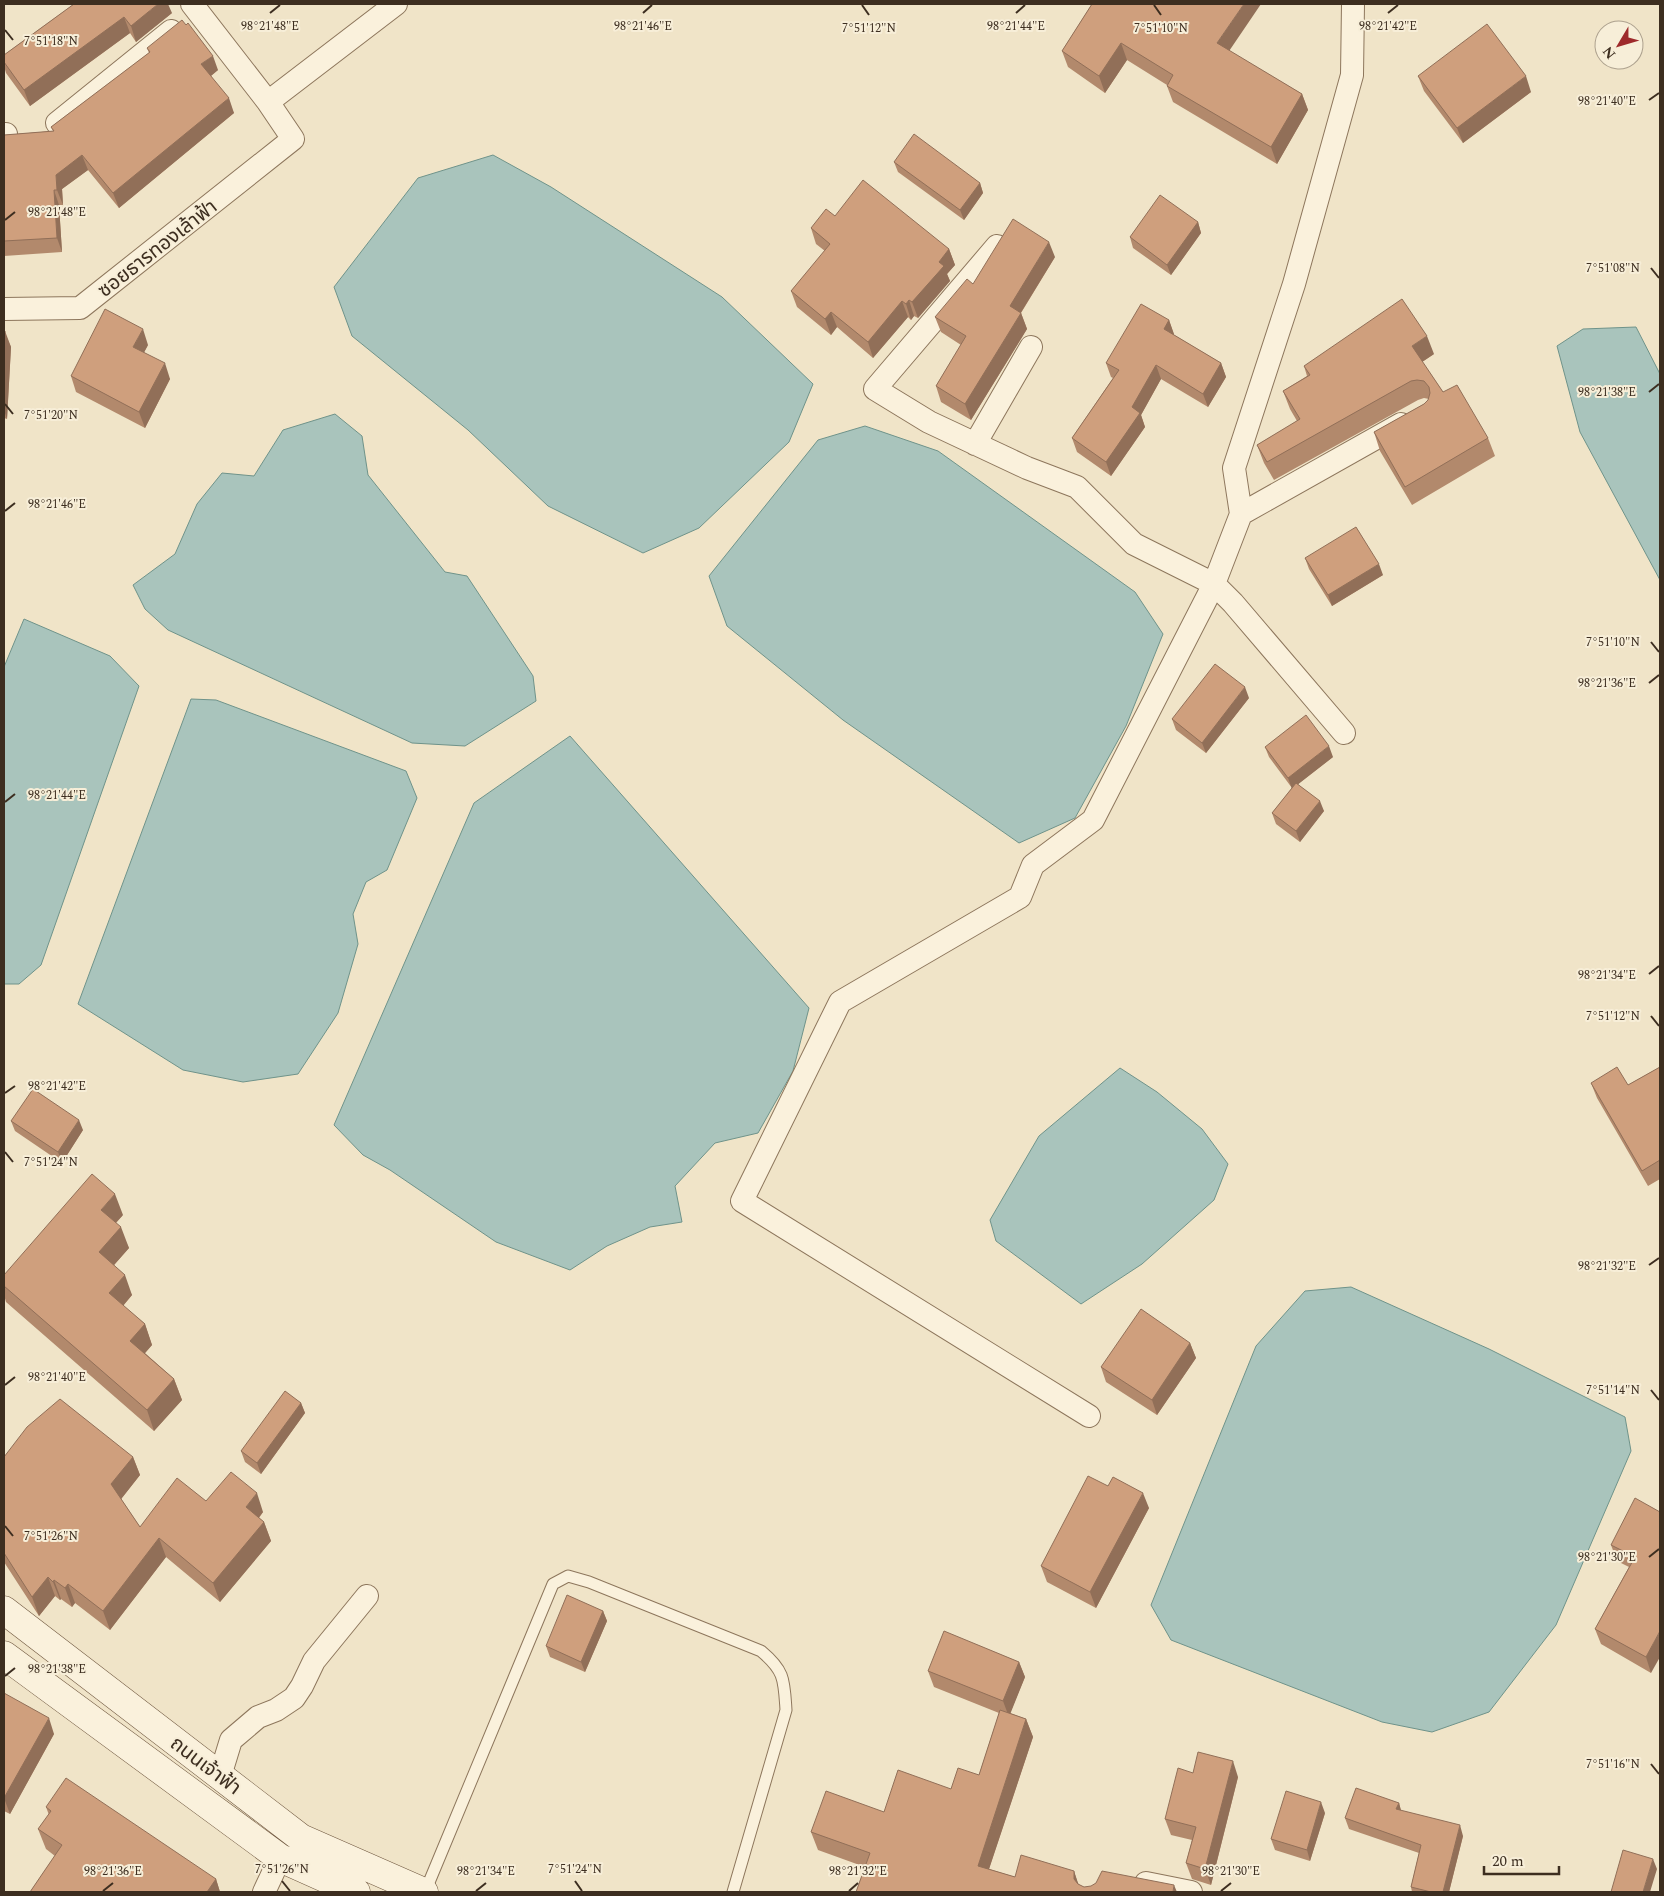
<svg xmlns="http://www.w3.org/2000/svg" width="1664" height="1896" font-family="Spectral,'Noto Sans Thai',serif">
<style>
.water{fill:#a9c4bc;stroke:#6f938a}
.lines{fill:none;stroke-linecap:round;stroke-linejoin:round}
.service-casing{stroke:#8d765c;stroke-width:13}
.minor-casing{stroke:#8d765c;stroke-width:24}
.secondary-casing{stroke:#6f573f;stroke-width:29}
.service{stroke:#faf1dc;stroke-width:11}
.minor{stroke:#faf1dc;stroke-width:22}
.secondary{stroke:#faf1dc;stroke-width:28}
.wall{fill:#b2896c}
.shaded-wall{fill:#916f58}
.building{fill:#cf9f7d;stroke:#916f58}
.ticks{fill:none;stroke:#3d2e20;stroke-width:2}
.labels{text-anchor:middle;stroke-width:4;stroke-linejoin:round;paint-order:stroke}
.street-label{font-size:20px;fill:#3d2e20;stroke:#f7eed8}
.ticks-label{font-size:12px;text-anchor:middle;fill:#3d2e20;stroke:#f7eed8;stroke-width:4;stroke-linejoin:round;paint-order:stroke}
</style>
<rect width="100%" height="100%" fill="#f0e4c8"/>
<path class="water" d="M493 155 551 187 722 297 813 384 789 442 699 528 643 553 548 506 468 430 352 336 334 287 418 178Z
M1636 327 1660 374V580L1580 432 1557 346 1583 329Z
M335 414 362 436 368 475 445 572 467 576 533 676 536 701 465 746 412 743 168 630 145 609 133 585 175 554 197 504 222 473 254 476 283 430Z
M865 426 938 451 1135 592 1163 634 1126 726 1075 818 1019 843 843 720 727 626 709 576 818 440Z
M24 619 110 656 139 686 41 965 19 984H4V667Z
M191 699 216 700 406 771 417 798 387 870 366 882 353 914 358 944 338 1013 298 1074 243 1082 183 1070 78 1004Z
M570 736 809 1008 793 1071 758 1133 715 1143 675 1186 682 1222 650 1227 607 1246 570 1270 496 1242 390 1170 363 1155 334 1125 474 803Z
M1120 1068 1157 1092 1202 1129 1228 1164 1214 1200 1142 1264 1081 1304 996 1241 990 1220 1039 1136Z
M1351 1287 1489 1349 1625 1417 1631 1451 1556 1625 1489 1712 1432 1732 1382 1722 1171 1640 1151 1605 1256 1346 1305 1291Z"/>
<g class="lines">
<g class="service-casing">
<path id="service" d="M425 1892 553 1584 568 1576 589 1582 761 1651C785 1671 784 1680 786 1710L733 1892"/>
</g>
<g class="minor-casing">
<path id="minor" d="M268 102 396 4
M57 123 171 31
M4 134H6
M997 246 875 389 929 422 1027 468 1077 487 1134 544 1214 584 1233 603 1344 733
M4 309 80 308 293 139 268 102 192 4
M975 444 1031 347
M1241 514 1401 424
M1089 1416 742 1201 840 1002 1020 897 1033 865 1093 820 1214 584 1241 514 1234 468 1294 284 1352 75 1353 4
M220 1776 231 1740 258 1717 276 1710 294 1698 302 1686 314 1661 367 1596
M1146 1883 1191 1892
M264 1892 280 1858"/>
</g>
<g class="secondary-casing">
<path id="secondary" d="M4 1610 301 1838 424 1892
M4 1655 280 1858 356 1892"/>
</g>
<use href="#service" class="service"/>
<use href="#minor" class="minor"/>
<use href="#secondary" class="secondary"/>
</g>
<path class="wall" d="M74 4 172 13 136 42 130 33 30 106 6 73 4 66V55Z
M1092 4 1229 51 1302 94 1308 110 1277 164 1173 102 1167 86V85L1127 60 1105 93 1068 67 1062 51Z
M147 48 218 70 211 76 234 113 119 208 88 170 62 189 63 205H59L62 252 4 256V135L53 131 51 127 149 53Z
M1418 76 1531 92 1463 143 1424 91Z
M894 162 980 183 983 193 964 220 898 172Z
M835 216 949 249 955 265 947 274 950 281 918 318 914 316 911 320 908 317 873 358 837 327 831 335 797 307 791 291 825 251 816 244 811 228Z
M1198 222 1201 233 1171 275 1133 248 1130 237Z
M1055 257 1021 313 1027 329 971 420 941 402 936 386 961 345 941 332 935 317 973 284Z
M1169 320 1174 335 1221 363 1226 377 1208 407 1161 379 1141 415 1145 427 1111 476 1077 452 1072 438 1113 378 1111 377 1106 363Z
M4 331 11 347 7 419 4 418Z
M148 345 144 352 170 379 145 428 76 392 71 376Z
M1434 354 1422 362 1443 392 1488 438 1495 456 1412 505 1380 451 1374 432 1424 404 1429 399 1424 398 1418 400 1274 480 1264 463 1257 445 1297 421 1290 409 1283 391 1307 376 1304 366Z
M1305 558 1383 575 1332 606 1309 569Z
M1249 698 1206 753 1176 730 1172 719Z
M1265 747 1333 757 1298 784 1324 811 1300 842 1276 824 1272 813 1292 788 1269 757Z
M1660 1067V1179L1648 1186 1597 1098 1591 1083 1628 1085Z
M11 1121 83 1130 62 1163 15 1131Z
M123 1215 116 1223 129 1248 114 1265 132 1295 123 1306 145 1324 152 1345 145 1353 174 1379 182 1400 154 1431 6 1302 4 1295V1275Z
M1190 1343 1196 1358 1157 1415 1106 1382 1101 1367Z
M301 1403 305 1413 261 1474 245 1462 241 1451Z
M4 1457H133L140 1475 121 1499 140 1527 206 1501 263 1512 259 1518 264 1522 271 1541 220 1602 166 1557 110 1630 75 1603 72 1607 61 1599 60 1600 55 1596 39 1616 4 1562Z
M1108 1486 1149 1508 1096 1608 1047 1582 1041 1566Z
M1660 1512 1651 1673 1601 1644 1595 1629 1629 1567 1617 1561 1611 1545Z
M603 1611 607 1621 585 1672 550 1657 546 1646Z
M1019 1662 1025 1677 1010 1713 1026 1719 1033 1737 989 1869 1015 1877 1074 1871 1078 1884 1084 1887 1174 1885 856 1892 865 1867 818 1850 811 1832 884 1812 951 1789 979 1775 999 1713 934 1687 928 1671Z
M4 1693 54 1734 10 1814 4 1811Z
M1193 1773 1238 1777 1211 1885 1192 1879 1186 1863 1192 1840 1171 1835 1165 1819Z
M1399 1803 1401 1811 1463 1836 1449 1892H1412L1411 1887 1419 1853 1349 1829 1345 1818Z
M46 1807 216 1879 220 1892H30L55 1856 46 1849 38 1829 49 1815Z
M1325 1813 1310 1861 1275 1850 1271 1839Z"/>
<path class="shaded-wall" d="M158 4H168L172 13 136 42 131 26Z
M1244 4H1261L1223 60 1217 43Z
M124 17 130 33 30 106 24 90Z
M1121 43 1127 60 1105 93 1099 76Z
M213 56 218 70 207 79 201 64Z
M1526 76 1531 92 1463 143 1457 128Z
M1302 94 1308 110 1277 164 1271 147Z
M229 98 234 113 119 208 113 193Z
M82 155 88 170 62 189 63 205 57 190 56 175Z
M980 183 983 193 964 220 960 210Z
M54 190 59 205 62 252 57 238Z
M1198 222 1201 233 1171 275 1167 265Z
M1049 242 1055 257 1015 322 1010 306Z
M949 249 955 265 947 274 950 281 918 318 912 302 939 262Z
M909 300 914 316 911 320 906 304Z
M902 301 908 317 873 358 868 342Z
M831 312 837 327 831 335 825 319Z
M1021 313 1027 329 971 420 965 404Z
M1169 320 1174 334 1169 343 1164 329Z
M143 329 148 345 139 362 133 347Z
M5 331 11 347 7 419 4 410V356Z
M1427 336 1434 354 1419 364 1412 346Z
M165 363 170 379 145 428 139 412Z
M1221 363 1226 377 1208 407 1203 394Z
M1156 365 1161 379 1141 415 1145 427 1111 476 1106 462 1132 407Z
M1379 564 1383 575 1332 606 1328 595Z
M1245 687 1249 698 1206 753 1202 743Z
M1329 746 1333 757 1292 789 1288 778Z
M1320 801 1324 811 1300 842 1296 831Z
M79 1120 83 1130 62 1163 58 1152Z
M115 1194 123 1215 109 1230 101 1210Z
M121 1227 129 1248 107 1273 99 1252Z
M125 1275 132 1295 116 1314 109 1293Z
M145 1324 152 1345 138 1361 130 1341Z
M1190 1343 1196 1358 1157 1415 1152 1400Z
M174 1379 182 1400 154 1431 147 1410Z
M301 1403 305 1413 261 1474 257 1463Z
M133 1457 140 1475 118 1503 111 1484Z
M257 1493 263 1512 252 1526 246 1507Z
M1143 1493 1149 1508 1096 1608 1090 1592Z
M264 1522 271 1541 220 1602 213 1583Z
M159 1538 166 1557 110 1630 103 1611Z
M48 1577 55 1596 39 1616 32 1597Z
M54 1580 61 1599 60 1600 53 1582Z
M68 1584 75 1603 72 1607 65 1588Z
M603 1611 607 1621 585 1672 581 1662Z
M1660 1631V1657L1651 1673 1646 1657Z
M1019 1662 1025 1677 1009 1717 1003 1701Z
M49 1718 54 1734 10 1814 4 1798Z
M1026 1719 1033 1737 984 1884 978 1866Z
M1233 1761 1238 1777 1211 1885 1205 1869Z
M1321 1802 1325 1813 1310 1861 1307 1850Z
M1399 1803 1402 1814 1396 1809Z
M1460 1825 1463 1836 1449 1892H1443Z
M1653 1859 1657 1869 1650 1892H1643Z
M1074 1871 1080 1889 1074 1879Z
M216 1879 220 1892H207Z
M1174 1885 1177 1892H1173Z"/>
<path class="building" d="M74 4H158L131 26 124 17 24 90 4 62V55Z
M1092 4H1244L1217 43 1302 94 1271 147 1167 86 1173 75 1121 43 1099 76 1062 51Z
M182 20 186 25 188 23 213 56 201 64 229 98 113 193 82 155 56 175 57 190H54L57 238 4 241V135L54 131 51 127 150 52 147 48Z
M1487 24 1526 76 1457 128 1418 76Z
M914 134 980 183 960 210 894 162Z
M863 180 949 249 939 262 944 266 912 302 909 300 906 304 902 301 868 342 831 312 825 319 791 291 830 244 811 228 826 209 835 216Z
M1160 195 1198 222 1167 265 1130 237Z
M1013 219 1049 242 1010 306 1021 313 965 404 936 386 966 336 935 317 967 279 973 284Z
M1402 299 1427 336 1412 346 1443 392 1457 385 1488 438 1405 487 1374 432 1424 404 1428 400 1430 393 1429 387 1424 381 1417 380 1411 381 1267 462 1257 445 1300 419 1283 391 1310 375 1304 366Z
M1141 304 1169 320 1164 329 1221 363 1203 394 1156 365 1132 407 1140 413 1106 462 1072 438 1119 370 1106 363Z
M105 309 143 329 133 347 165 363 139 412 71 376Z
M4 331H5L4 356Z
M1356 527 1379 564 1328 595 1305 558Z
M1215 664 1245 687 1202 743 1172 719Z
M1306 715 1329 746 1288 778 1265 747Z
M1296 783 1320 801 1296 831 1272 813Z
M1617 1067 1628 1085 1660 1067V1160L1642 1171 1591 1083Z
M33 1089 79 1120 58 1152 11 1121Z
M92 1174 115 1194 101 1210 121 1227 99 1252 125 1275 109 1293 145 1324 130 1341 174 1379 147 1410 4 1286V1275Z
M1141 1309 1190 1343 1152 1400 1101 1367Z
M285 1391 301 1403 257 1463 241 1451Z
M60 1399 133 1457 111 1484 140 1527 177 1478 206 1501 231 1472 257 1493 246 1507 264 1522 213 1583 159 1538 103 1611 68 1584 65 1588 54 1580 53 1582 48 1577 32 1597 4 1553V1457L27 1427Z
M1088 1476 1108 1486 1113 1477 1143 1493 1090 1592 1041 1566Z
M1635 1498 1660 1512V1631L1646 1657 1595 1629 1635 1557 1611 1545Z
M567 1595 603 1611 581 1662 546 1646Z
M944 1631 1019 1662 1003 1701 928 1671Z
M4 1693 49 1718 4 1798Z
M1000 1710 1026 1719 978 1866 1015 1877 1021 1855 1074 1871V1879L1078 1884 1084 1887 1091 1886 1096 1883 1102 1871 1174 1885 1173 1892H856L870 1853 811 1832 826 1791 884 1812 898 1770 951 1789 958 1768 979 1775Z
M1198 1752 1233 1761 1205 1869 1186 1863 1196 1827 1165 1819 1178 1768 1193 1773Z
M66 1778 216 1879 207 1892H30L62 1845 38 1829 51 1811 46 1807Z
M1356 1788 1399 1803 1396 1809 1460 1825 1443 1892H1431L1411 1887 1421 1845 1345 1818Z
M1286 1791 1321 1802 1307 1850 1271 1839Z
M1623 1850 1653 1859 1643 1892H1611Z"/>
<path class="ticks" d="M862 5 869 15M1154 5 1161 15M270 13 280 5M643 13 652 5M1016 13 1025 5M1388 13 1398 5M5 30 13 40M1649 100 1659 93M5 220 15 212M1651 268 1659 278M1649 392 1659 384M5 404 13 414M5 511 15 503M1651 642 1659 652M1649 683 1659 675M5 802 15 794M1649 974 1659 966M1651 1016 1659 1026M5 1093 15 1086M5 1152 13 1162M1649 1265 1659 1258M5 1385 15 1377M1651 1390 1659 1400M5 1526 13 1536M1649 1557 1659 1549M5 1676 15 1668M1651 1764 1659 1774M282 1881 290 1891M575 1881 582 1891M103 1891 113 1883M476 1891 486 1883M849 1891 858 1883M1221 1891 1231 1883"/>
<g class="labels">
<g class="street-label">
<text transform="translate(157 248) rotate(-38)" y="7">ซอยธารทองเล้าฟ้า</text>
<text transform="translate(206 1765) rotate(37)" y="7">ถนนเจ้าฟ้า</text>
</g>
</g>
<g class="ticks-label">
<text x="270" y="30">98°21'48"E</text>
<text x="643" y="30">98°21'46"E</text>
<text x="1388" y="30">98°21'42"E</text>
<text x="1016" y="30">98°21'44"E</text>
<text x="869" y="32">7°51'12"N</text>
<text x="1161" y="32">7°51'10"N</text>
<text x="51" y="45">7°51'18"N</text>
<text x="1607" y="105">98°21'40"E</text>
<text x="57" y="216">98°21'48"E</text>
<text x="1613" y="272">7°51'08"N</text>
<text x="1607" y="396">98°21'38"E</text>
<text x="51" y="419">7°51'20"N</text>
<text x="57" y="508">98°21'46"E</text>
<text x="1613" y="646">7°51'10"N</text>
<text x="1607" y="687">98°21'36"E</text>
<text x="57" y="799">98°21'44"E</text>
<text x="1607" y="979">98°21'34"E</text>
<text x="1613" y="1020">7°51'12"N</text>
<text x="57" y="1090">98°21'42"E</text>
<text x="51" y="1166">7°51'24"N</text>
<text x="1607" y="1270">98°21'32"E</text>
<text x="57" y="1381">98°21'40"E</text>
<text x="1613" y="1394">7°51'14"N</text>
<text x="51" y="1540">7°51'26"N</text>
<text x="1607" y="1561">98°21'30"E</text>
<text x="57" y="1673">98°21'38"E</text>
<text x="1613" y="1768">7°51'16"N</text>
<text x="282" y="1873">7°51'26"N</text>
<text x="575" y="1873">7°51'24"N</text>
<text x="113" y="1875">98°21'36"E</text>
<text x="486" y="1875">98°21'34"E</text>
<text x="858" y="1875">98°21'32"E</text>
<text x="1231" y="1875">98°21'30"E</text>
</g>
<rect width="1664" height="1896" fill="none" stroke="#3d2e20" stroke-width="10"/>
<g transform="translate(1619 45) rotate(232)"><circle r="24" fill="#f7eed8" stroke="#ada18e"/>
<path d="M0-4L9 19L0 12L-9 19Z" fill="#9e2a2b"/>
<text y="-8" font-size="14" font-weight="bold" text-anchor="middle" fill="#3d2e20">N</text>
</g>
<path d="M1484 1866v8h75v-8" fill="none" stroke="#3d2e20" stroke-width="2.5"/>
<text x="1492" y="1866" font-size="15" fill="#3d2e20" stroke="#f7eed8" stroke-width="4" paint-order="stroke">20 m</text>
</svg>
